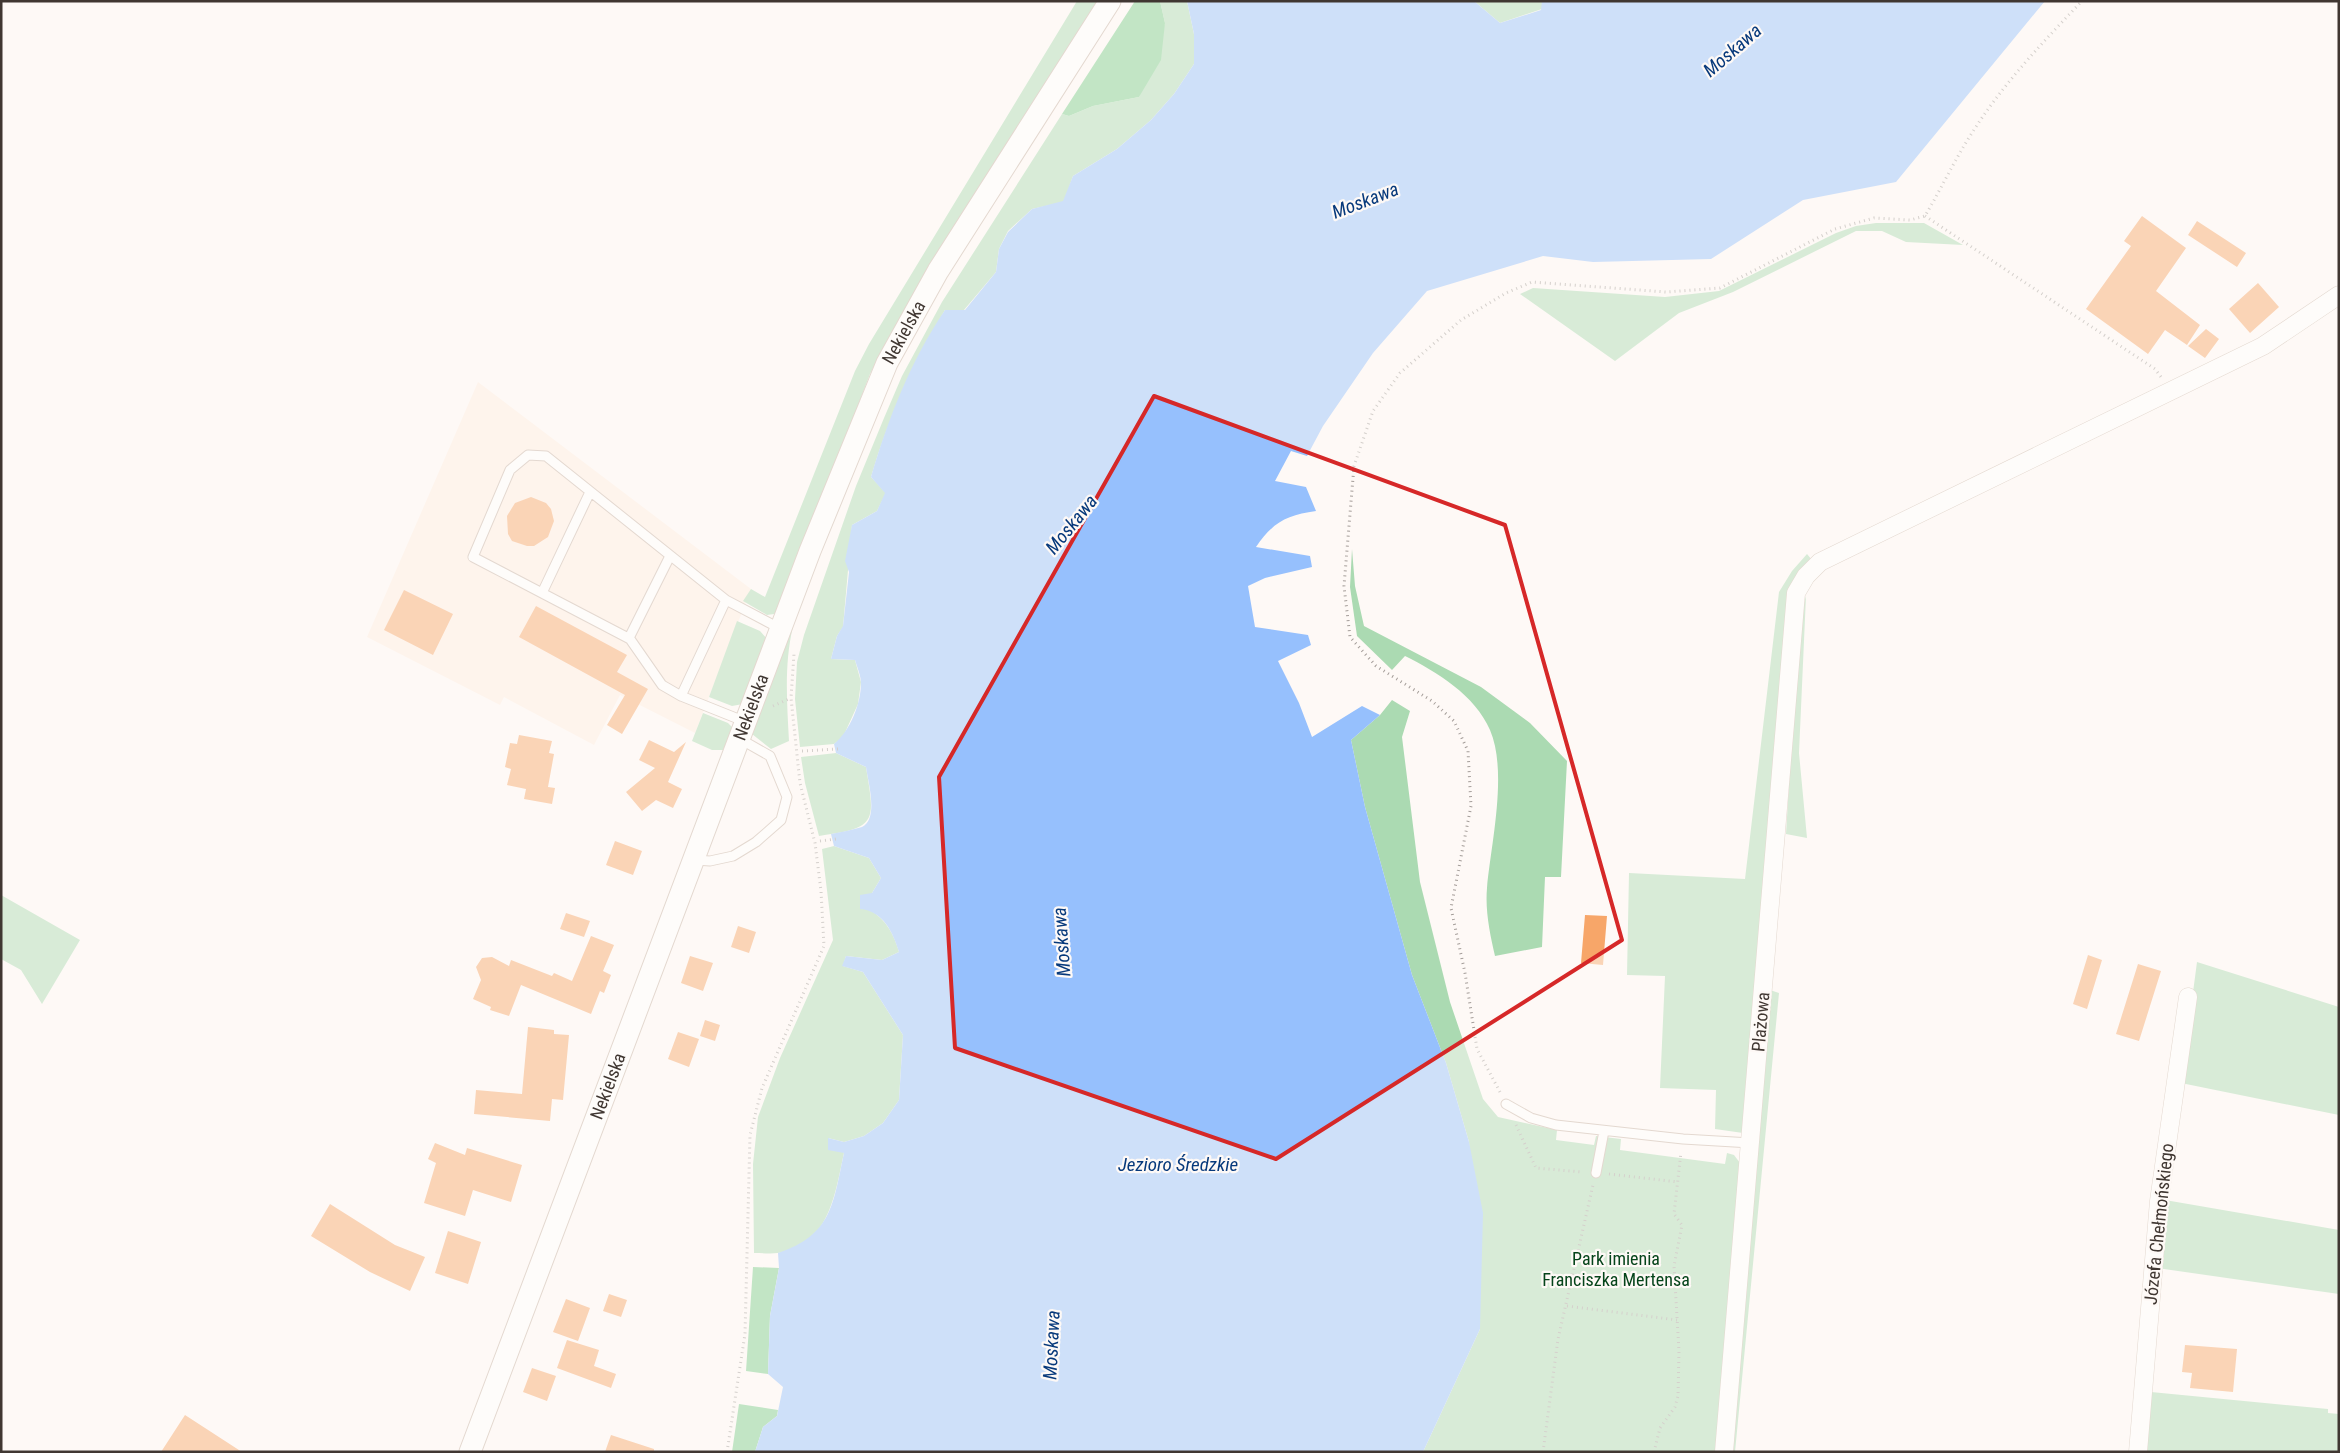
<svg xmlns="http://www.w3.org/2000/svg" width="2340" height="1453" font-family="'Roboto Condensed',sans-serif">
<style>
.built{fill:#feede1}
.green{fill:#abdab2}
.forest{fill:#7bcd8b}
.water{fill:#96c0fd}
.building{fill:#f7a669}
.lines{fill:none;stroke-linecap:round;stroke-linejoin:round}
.service-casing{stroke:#c5b0a2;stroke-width:11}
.minor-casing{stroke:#c5b0a2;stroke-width:19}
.tertiary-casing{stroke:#c5b0a2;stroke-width:23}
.path{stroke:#a49d99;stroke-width:3;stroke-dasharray:1 4;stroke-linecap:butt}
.service{stroke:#fff;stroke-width:9}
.minor{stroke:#fff;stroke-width:18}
.tertiary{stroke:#fff;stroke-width:21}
.marked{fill:none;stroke:#d62828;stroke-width:4;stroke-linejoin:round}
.labels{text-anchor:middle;stroke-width:4.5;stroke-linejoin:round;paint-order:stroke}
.street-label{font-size:18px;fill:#403732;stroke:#fef9f6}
.park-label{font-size:18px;fill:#05441a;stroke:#fef9f6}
.water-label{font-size:19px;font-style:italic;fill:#07397b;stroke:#fef9f6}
</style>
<rect width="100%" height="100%" fill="#fef9f6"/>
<path class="built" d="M478 382 751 589 695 733 620 695 594 745 504 697 500 705 367 637Z"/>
<path class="green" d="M1077 1H1099L894 329 870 374 781 607 774 614 767 615 743 601 751 589 765 597 855 371 869 344Z
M1160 1H1187L1194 34V64L1174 94 1151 120 1117 149 1073 176 1064 202 1032 209 1008 231 999 249 996 272 964 310H945C914 364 888 418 871 477L886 493 877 511 852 525 843 627 837 636 831 659 855 660 861 682 858 704 843 737 834 744 800 747 795 699 797 662 804 635 856 486 884 418 902 376 942 302 1062 114 1069 116 1093 106 1139 97 1165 23Z
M1474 1H1542V9L1500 23Z
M1876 223H1924L1963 245 1906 242 1882 231H1856L1733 292 1679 313 1615 361 1520 294 1533 288 1665 297 1719 291 1836 233 1856 226Z
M1352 549 1355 586 1364 626 1481 687 1530 723 1567 761 1561 877H1545L1542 947 1495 956C1490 934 1485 911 1487 888 1491 844 1508 772 1490 730 1475 695 1437 672 1405 656L1392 670 1357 636 1350 587Z
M1807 554 1812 560 1788 593 1743 1133 1715 1129 1716 1090 1660 1088 1665 976 1627 975 1629 873 1745 879 1779 592 1792 571Z
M1806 596 1799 753 1807 838 1786 834 1799 618Z
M737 621 760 631 768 640 743 704 732 706 709 697Z
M793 626C784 665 787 702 789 741L771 749 752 734Z
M1392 700 1410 711 1402 737 1420 882 1450 1002 1483 1099 1498 1117 1557 1130 1556 1140 1594 1145 1596 1136 1621 1139 1620 1150 1725 1164 1727 1153 1734 1155 1740 1163 1715 1452H1423L1480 1329 1469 1142 1446 1063 1412 975 1365 807 1351 740 1380 715Z
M703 713 728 723 733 728 723 750H712L692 741Z
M836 753 866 767C875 822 878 828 819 836L805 783 801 757Z
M834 846 869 858 881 878 872 893 870 910C887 920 894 935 899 952L882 960 846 956 843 966 863 972 903 1035 899 1100 883 1123 864 1136 844 1142 828 1138 844 1153C835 1194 829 1246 778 1253 770 1254 762 1253 754 1253L753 1164 758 1117 780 1058 833 940 822 849Z
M1 895 80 940 42 1004 21 970 1 959Z
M2197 962 2339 1007V1115L2181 1083Z
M1770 990 1779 993 1735 1452H1731L1759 1142Z
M2165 1200 2339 1230V1294L2157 1268Z
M2151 1392 2328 1409V1413L2339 1414V1452H2146Z"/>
<path class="forest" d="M1135 1H1160L1165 23 1161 60 1139 97 1093 106 1069 116 1062 114Z
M753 1267 779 1268 770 1316 768 1374 746 1371Z
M739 1404 778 1410 777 1416 763 1427 755 1452H732Z"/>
<path class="water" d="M1187 1H1474L1500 23 1541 10 1542 1H2045L1896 182 1803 200 1711 259 1593 262 1543 256 1427 291 1373 353 1323 426 1307 456 1291 451 1275 481 1306 487 1316 511C1287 515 1273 522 1256 547L1310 556 1312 567 1265 578 1248 586 1255 627 1308 635 1311 645 1278 661 1299 703 1312 737 1362 706 1380 715 1351 740 1365 807 1412 975 1446 1063 1469 1142 1483 1213 1480 1329 1423 1452H755L763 1427 777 1416 783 1387 768 1374 770 1316 779 1268 778 1253C832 1235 833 1204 844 1153L828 1150V1138L844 1142 864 1136 883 1123 899 1100 903 1035 863 972 842 966 846 956 882 960 899 952C893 932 883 911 860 909V895L872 893 881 878 869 858 834 846 831 834C841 832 852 830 862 827 879 819 868 782 866 767L836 753 834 744C850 731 861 704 861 683 861 676 857 667 855 660L831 659 837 636 843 626 849 572 845 561 852 525 877 511 885 493 871 477C888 419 911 360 945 310H965L996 272 999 249 1008 232 1032 209 1063 201 1073 176 1117 149 1151 120 1174 94 1194 64V34Z"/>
<path class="building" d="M2142 216 2186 248 2156 291 2200 325 2187 345 2165 330 2148 354 2086 309 2131 246 2124 241Z
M2197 221 2246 253 2237 267 2188 235Z
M2258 283 2279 307 2250 333 2229 309Z
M2206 329 2219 339 2205 358 2188 346Z
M531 497 546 503 551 509 554 521 548 537 534 546H527L512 541 508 534 507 516 515 503Z
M404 590 453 614 433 655 384 630Z
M536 606 627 655 617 672 648 689 622 734 607 725 625 695 519 637Z
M519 735 552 741 549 753 554 754 548 787 555 788 552 804 524 799 526 789 507 785 511 769 505 767 510 743 517 744Z
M649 740 674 752 686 742 668 782 682 789 673 808 656 800 642 811 626 792 655 768 639 760Z
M615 841 642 851 633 875 606 865Z
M566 913 590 921 584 937 560 929Z
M1585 915 1607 916 1603 965 1581 963Z
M738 926 756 932 749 953 731 947Z
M591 936 614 945 603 971 611 975 604 993 600 991 591 1014 521 985 509 1016 490 1010 491 1007 473 999 481 980 476 967 482 958 492 957 509 966 511 960 552 976 554 973 572 981Z
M2088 955 2102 960 2087 1009 2073 1004Z
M690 956 713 963 703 991 681 983Z
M2138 964 2161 971 2139 1041 2116 1034Z
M705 1020 720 1025 715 1041 700 1036Z
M528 1027 554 1030V1034L569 1035 563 1100 552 1099 550 1121 474 1114 476 1090 522 1094Z
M678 1032 699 1039 689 1067 668 1059Z
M435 1143 465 1155 467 1148 522 1165 511 1202 473 1190 465 1216 424 1203 436 1163 428 1159Z
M330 1204 395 1245 425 1257 410 1291 370 1272 311 1236Z
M448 1231 481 1242 468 1284 435 1273Z
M609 1294 627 1300 621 1317 603 1311Z
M566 1299 590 1308 578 1341 553 1332Z
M567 1340 599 1350 594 1366 616 1374 611 1388 557 1368Z
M2185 1345 2237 1349 2233 1392 2190 1388 2192 1373 2182 1372Z
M532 1368 556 1376 547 1401 523 1392Z
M185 1415 242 1452H161Z
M611 1435 654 1449V1452H605Z"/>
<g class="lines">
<g class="service-casing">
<path id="service" d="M542 593 590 492
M629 638 670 556
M681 696 726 600
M746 722 681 696 662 685 630 639 473 557 510 470 528 455 546 456 726 600 781 629
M695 860 710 861 733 856 756 842 781 820 787 797 770 756 740 739
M1506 1104 1531 1118 1556 1125 1683 1139 1751 1143
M1596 1173 1604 1131"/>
</g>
<g class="minor-casing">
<path id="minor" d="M1724 1452 1796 593 1806 576 1820 562 2263 346 2339 295
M2138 1452 2159 1201 2188 997"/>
</g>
<g class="tertiary-casing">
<g id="tertiary">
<path id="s1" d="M470 1452 810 551 887 363 938 271 1110 1"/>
</g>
</g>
<path class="path" d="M1925 216 2155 369 2161 377
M773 706 791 698
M802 751 838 749
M820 841 836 839
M1500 1092 1477 1049 1465 973 1451 908 1471 806 1468 751 1454 721 1432 701 1376 666 1350 637 1344 586 1354 466 1373 411 1400 373 1461 320 1506 293 1532 282 1666 292 1720 288 1835 229 1874 218 1910 220 1925 216C1941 189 1955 159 1972 133 2002 85 2043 42 2082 1
M1516 1125 1536 1168 1582 1172
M1609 1174 1678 1182
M1567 1306 1677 1320
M727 1452 745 1334 750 1135 762 1088 824 946 821 891 815 843 800 783 791 698 794 654
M1543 1452 1558 1339 1593 1185
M1654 1452 1660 1428 1675 1407 1678 1396 1679 1351 1674 1266 1682 1225 1674 1214 1681 1152"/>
<use href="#service" class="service"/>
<use href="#minor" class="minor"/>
<use href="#tertiary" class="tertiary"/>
</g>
<path d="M0 0H2340V1453H0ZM1154 396 1505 525 1622 940 1276 1159 955 1048 939 777Z" fill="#fef9f6" fill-opacity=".55" fill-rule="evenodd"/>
<path class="marked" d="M1154 396 1505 525 1622 940 1276 1159 955 1048 939 777Z"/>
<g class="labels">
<g class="street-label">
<text dy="6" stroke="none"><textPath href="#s1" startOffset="1201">Nekielska</textPath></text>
<text dy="6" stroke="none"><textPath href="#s1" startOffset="796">Nekielska</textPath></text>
<text transform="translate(1761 1022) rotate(-85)" y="6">Plażowa</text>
<text dy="6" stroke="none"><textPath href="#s1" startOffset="391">Nekielska</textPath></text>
<text transform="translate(2159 1224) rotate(-84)" y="6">Józefa Chełmońskiego</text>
</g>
<g class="park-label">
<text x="1616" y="1265">Park imienia<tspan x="1616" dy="21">Franciszka Mertensa</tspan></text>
</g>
<g class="water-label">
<text transform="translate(1732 50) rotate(-41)" y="7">Moskawa</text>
<text transform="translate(1365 200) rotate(-21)" y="7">Moskawa</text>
<text transform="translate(1071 524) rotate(-51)" y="7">Moskawa</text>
<text transform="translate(1061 942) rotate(-94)" y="7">Moskawa</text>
<text x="1178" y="1171">Jezioro Średzkie</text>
<text transform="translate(1051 1345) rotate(-87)" y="7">Moskawa</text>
</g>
</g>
<rect width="2340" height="1453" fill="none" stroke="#403732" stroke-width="5"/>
</svg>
